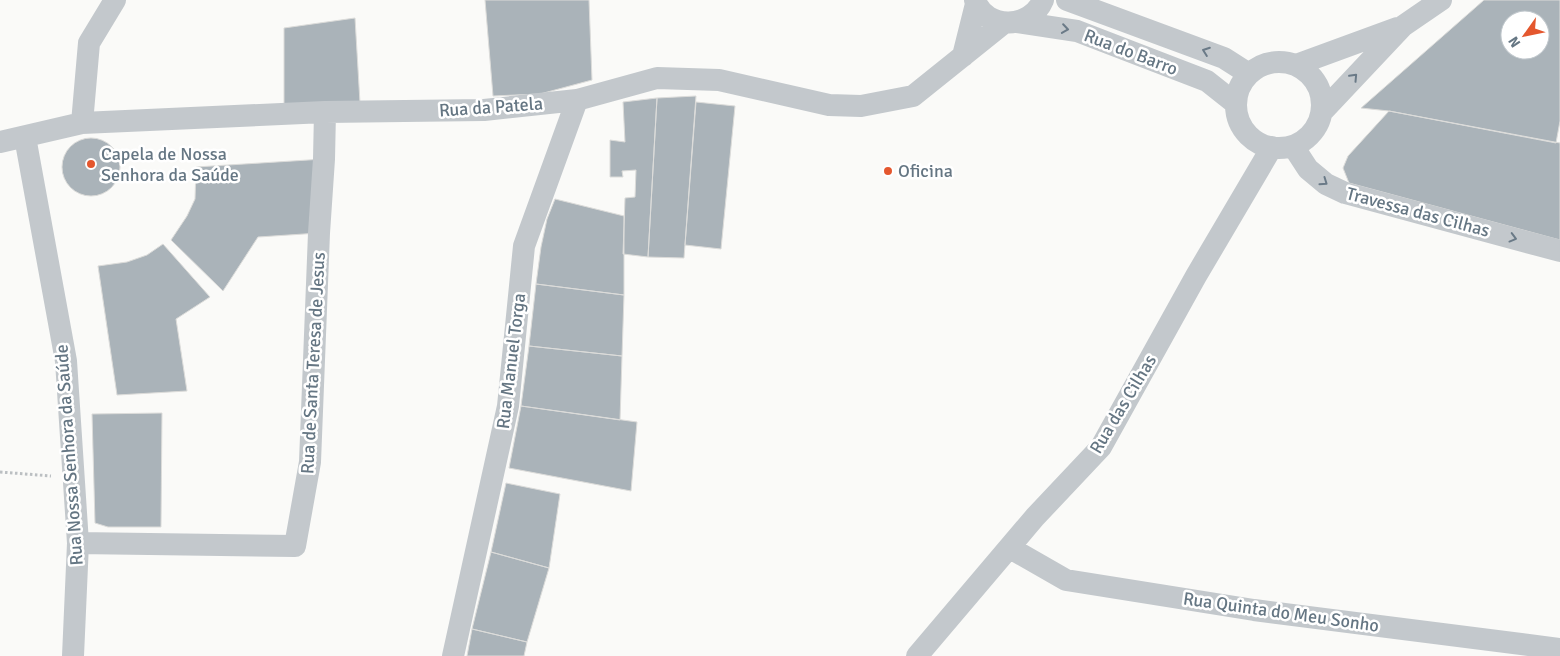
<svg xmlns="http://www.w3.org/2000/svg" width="1560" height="656" font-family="Signika,sans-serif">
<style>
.building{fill:#aab3b9;stroke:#dcdcda;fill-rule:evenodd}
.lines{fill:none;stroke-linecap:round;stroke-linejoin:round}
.path{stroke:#bbbfc2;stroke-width:3;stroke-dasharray:2.5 2.5;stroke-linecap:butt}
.street{stroke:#c3c8cc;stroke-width:22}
.oneway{stroke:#6a7a87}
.poi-dot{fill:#e4572e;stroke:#fff;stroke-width:2}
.labels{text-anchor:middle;stroke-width:5;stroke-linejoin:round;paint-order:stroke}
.street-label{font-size:18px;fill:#657683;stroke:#fff}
.poi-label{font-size:18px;fill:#657683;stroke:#fff;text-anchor:start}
</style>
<rect width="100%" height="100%" fill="#fafaf8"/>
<path class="building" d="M485 0H589L592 80 540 94 493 96Z
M1484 0H1560V121L1556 143 1389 111 1361 108ZM1510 20H1540V50H1510Z
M355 18 360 103 284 108V28Z
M696 96 684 258 648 257 657 98Z
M657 98 648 257 623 254 625 198 635 197 636 170 622 171 623 177H610V140L625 142 623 102Z
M696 102 735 106 721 249 685 245Z
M1389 111 1560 143V240L1349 183 1343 168 1348 156Z
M62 167a29 29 0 1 1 58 0a29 29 0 1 1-58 0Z
M324 159 319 233 258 237 223 291 171 240 187 216 195 199 196 167Z
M555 199 624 216V295L536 284 541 247 547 219Z
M163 244 210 297 176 319 187 391 117 395 98 266 127 262 147 255Z
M536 284 624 295 622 356 529 346Z
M529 346 622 356 620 420 521 406Z
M521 406 637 422 631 491 509 468Z
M162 413 161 527H108L95 523 92 414Z
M506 483 560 494 549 568 491 552Z
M491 552 549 568 527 642 472 629Z
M472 629 527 642 524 656H467Z"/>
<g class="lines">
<path class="path" d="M0 472 51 476"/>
<path class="street" d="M975 0C986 31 1031 29 1043 0
M1067 0 1224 58 1249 74
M1017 22 1077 31 1207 81 1236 104
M963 56 976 4
M1236 105a43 43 0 1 1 86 0a43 43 0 1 1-86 0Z
M1296 65 1397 28
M1321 113 1403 26 1441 0
M82 123 89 43 115 0
M25 137 66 361 78 543 73 656
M0 142 82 123 325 112 484 110 577 100 657 78 719 80 829 105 861 106 913 96 1004 23
M1293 146 1308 169 1326 184 1345 193 1560 251
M78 543 295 546 310 462 319 233 324 159 325 112
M1010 548 1066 580 1254 610 1560 649
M453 656 508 406 524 246 577 100
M917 656 1035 517 1101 447 1196 276 1272 147"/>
</g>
<defs><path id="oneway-chevron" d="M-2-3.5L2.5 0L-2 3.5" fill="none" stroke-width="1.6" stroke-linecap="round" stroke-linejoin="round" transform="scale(1.25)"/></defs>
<g class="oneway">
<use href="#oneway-chevron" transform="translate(1065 29) rotate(8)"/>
<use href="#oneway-chevron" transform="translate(1206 51) rotate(-160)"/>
<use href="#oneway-chevron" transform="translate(1354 77) rotate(-47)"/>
<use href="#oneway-chevron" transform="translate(1324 182) rotate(35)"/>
<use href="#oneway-chevron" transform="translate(1513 238) rotate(15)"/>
</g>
<g class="poi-dot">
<circle cx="91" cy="164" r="5"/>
<circle cx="888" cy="171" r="5"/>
</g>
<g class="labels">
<g class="street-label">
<text transform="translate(1131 52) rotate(21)" y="6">Rua do Barro</text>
<text transform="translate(491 107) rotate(-4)" y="6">Rua da Patela</text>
<text transform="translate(1418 212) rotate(15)" y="6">Travessa das Cilhas</text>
<text transform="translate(511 361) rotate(-83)" y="6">Rua Manuel Torga</text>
<text transform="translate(313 363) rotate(-87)" y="6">Rua de Santa Teresa de Jesus</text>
<text transform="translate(1123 404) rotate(-59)" y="6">Rua das Cilhas</text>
<text transform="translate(69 455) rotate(-94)" y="6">Rua Nossa Senhora da Saúde</text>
<text transform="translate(1281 612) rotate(8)" y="6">Rua Quinta do Meu Sonho</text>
</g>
<g class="poi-label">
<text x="101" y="160">Capela de Nossa<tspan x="101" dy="21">Senhora da Saúde</tspan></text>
<text x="898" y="177">Oficina</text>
</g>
</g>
<g transform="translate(1525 35) rotate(237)"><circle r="24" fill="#ffffff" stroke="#c1c8cd"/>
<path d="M0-4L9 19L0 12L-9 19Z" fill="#e4572e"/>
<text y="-8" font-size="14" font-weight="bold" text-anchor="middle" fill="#657683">N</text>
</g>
</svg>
